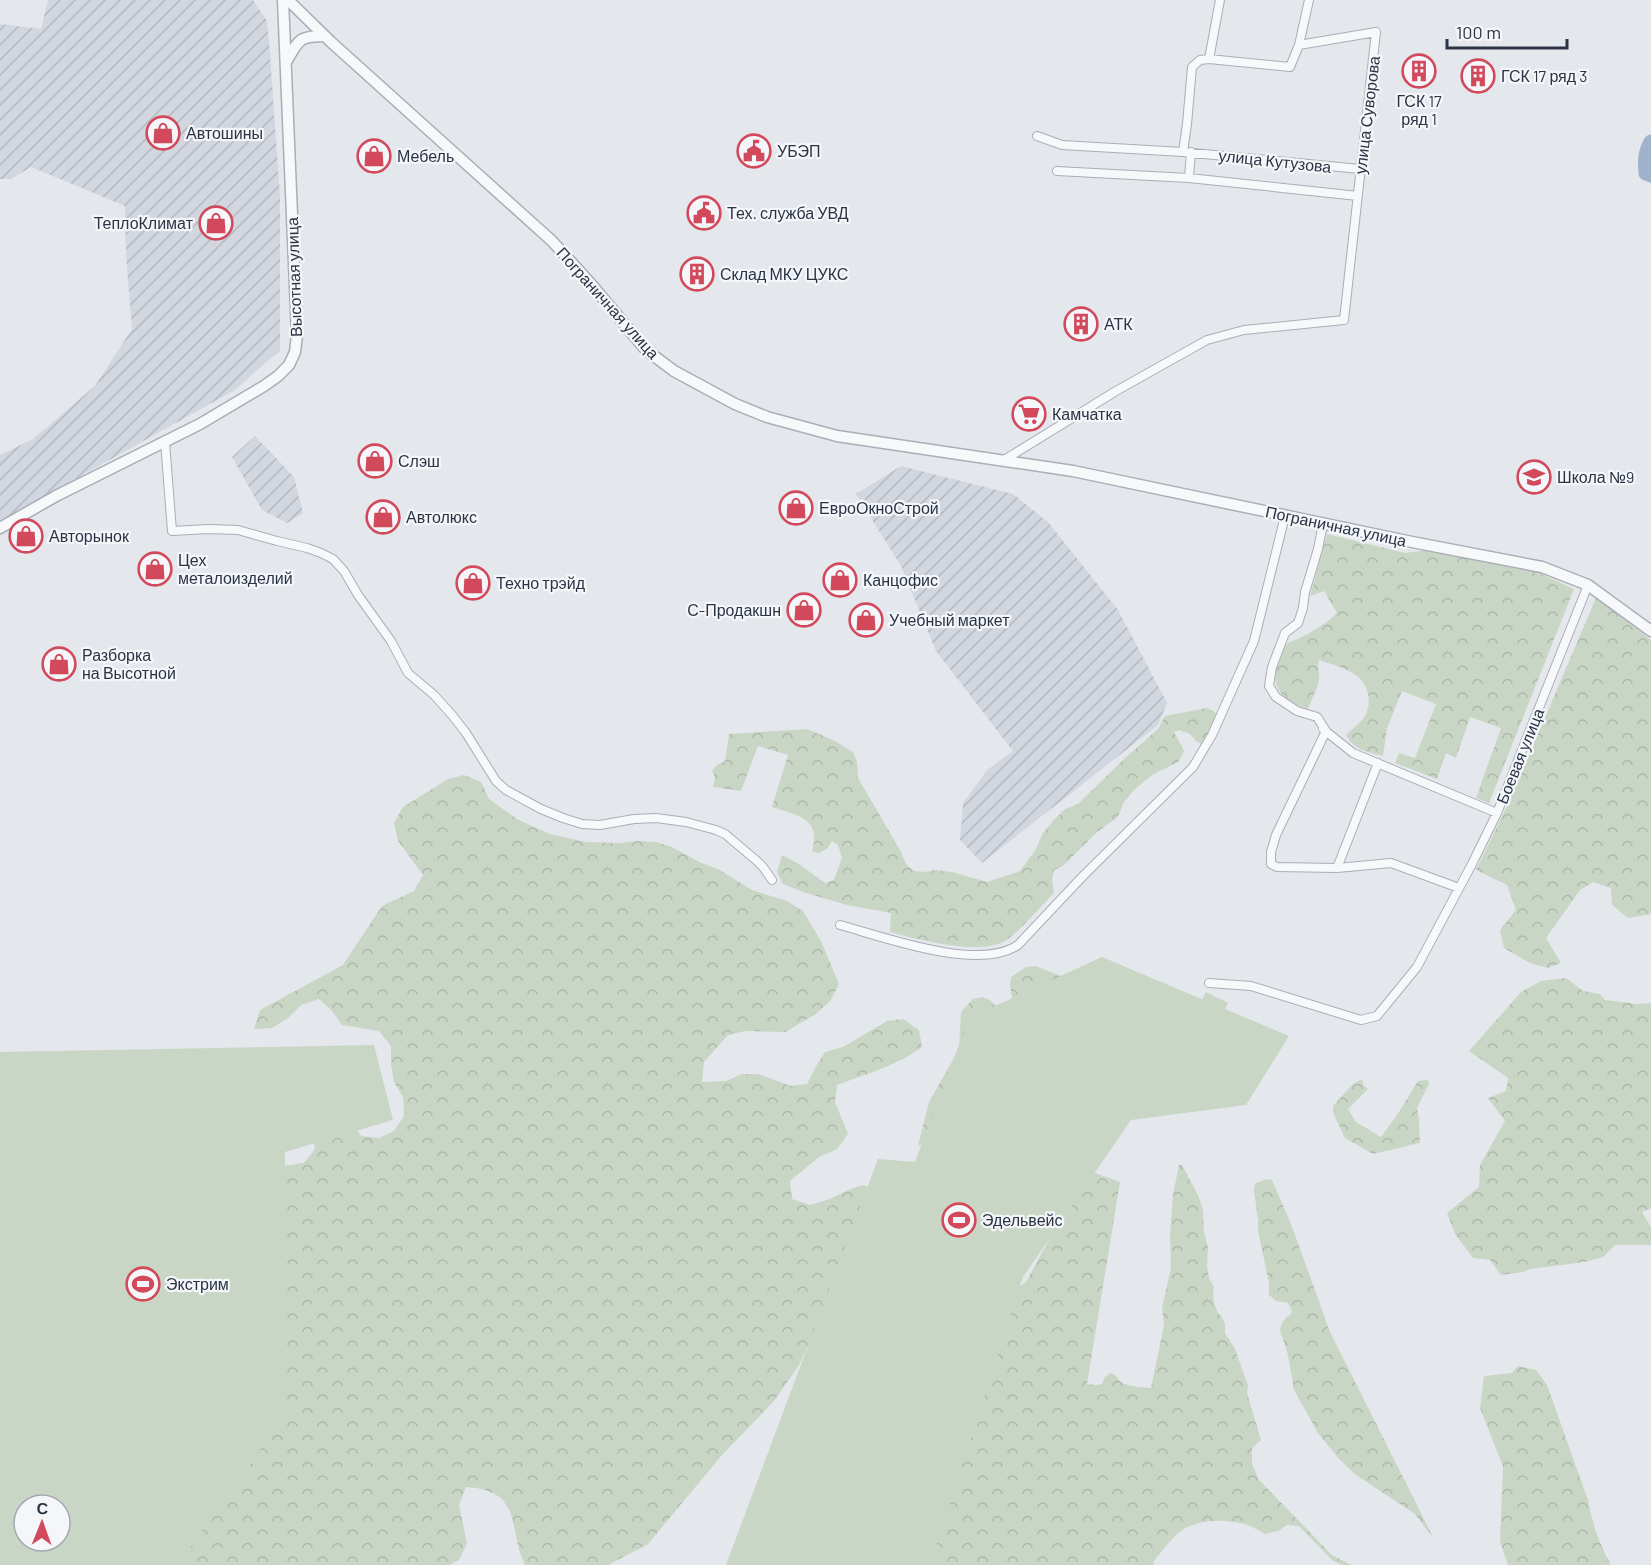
<svg xmlns="http://www.w3.org/2000/svg" width="1651" height="1565" font-family="Barlow,sans-serif">
<style>
.industrial{fill:url(#industrial-furrows)}
.grass{fill:url(#grass-tufts)}
.forest{fill:url(#forest-crowns)}
.garden{fill:#c9d6c5;fill-rule:evenodd}
.lines{fill:none;stroke-linecap:round;stroke-linejoin:round}
.river{stroke:#9fb4cc;stroke-width:15}
.minor-casing{stroke:#a9aeb7;stroke-width:10}
.tertiary-casing{stroke:#a9aeb7;stroke-width:13}
.minor{stroke:#f7f8fa;stroke-width:8}
.tertiary{stroke:#f7f8fa;stroke-width:10}
.labels{text-anchor:middle;stroke-width:4.5;stroke-linejoin:round;paint-order:stroke}
.poi-label{font-size:16px;fill:#2b3445;stroke:#f4f6f9;text-anchor:start}
.street-label{font-size:16px;fill:#2b3445;stroke:#f4f6f9}
</style>
<defs>
<pattern id="industrial-furrows" width="10" height="10" patternUnits="userSpaceOnUse" patternTransform="scale(1.5)"><rect width="10" height="10" fill="#d2d6de"/><path d="M-1 1l2-2M0 10L10 0M9 11l2-2" fill="none" stroke="#b4b8c0"/></pattern>
<pattern id="grass-tufts" width="24" height="20" patternUnits="userSpaceOnUse" patternTransform="scale(1.5)"><rect width="24" height="20" fill="#c9d6c5"/><path d="M3 7l-1-3M5 7V3M7 7l1-3M15 17l-1-3M17 17v-4M19 17l1-3" fill="none" stroke="#adb8ab"/></pattern>
<pattern id="forest-crowns" width="20" height="18" patternUnits="userSpaceOnUse" patternTransform="scale(1.5)"><rect width="20" height="18" fill="#c9d6c5"/><path d="M2 6a3 3 0 1 1 6 0M12 15a3 3 0 1 1 6 0" fill="none" stroke="#adb8ab"/></pattern>
</defs>
<rect width="100%" height="100%" fill="#e4e7ec"/>
<path class="industrial" d="M48 0H253L267 21 270 54 280 197V350L235 390 0 521V455L33 439 95 386 132 329 126 255 125 206 31 167 11 179H0V24L41 29Z
M255 436 294 477 303 513 287 523 262 510 232 457Z
M901 466 1013 494 1048 522 1118 610 1167 703 1158 725 982 863 960 840 963 803 987 770 1013 751 936 651 901 566 856 494Z"/>
<path class="grass" d="M1206 992 1228 1003 1207 1043 1185 1031Z"/>
<path class="forest" d="M1327 534 1405 553 1429 550 1539 573 1574 589 1489 803 1476 798 1501 728 1470 717 1456 758 1446 753 1437 779 1395 763 1399 753 1415 758 1436 704 1402 691 1387 728 1383 756C1369 753 1353 749 1346 735 1351 730 1358 725 1363 719 1374 704 1369 683 1354 674 1344 667 1330 664 1319 660 1317 667 1320 673 1319 680 1317 690 1311 700 1308 709 1282 700 1267 686 1280 657 1282 654 1283 647 1286 645 1288 642 1295 640 1298 639 1312 632 1326 624 1337 613L1324 591 1310 596Z
M1596 598 1651 640V914L1628 918 1612 905 1611 888 1593 882 1580 890 1546 938 1561 963 1548 968 1530 963 1504 948 1500 930 1516 910 1507 885 1476 870 1509 802Z
M1207 708 1215 712 1216 719 1203 744 1197 742 1190 734 1179 730 1174 732 1184 751 1178 762 1152 775 1134 790 1124 802 1118 817 1097 832 1063 866 1054 870 1052 879 1054 893C1040 907 1024 927 1008 939 984 958 918 939 890 932L891 913 847 905 803 892 783 884 777 872 782 855 799 864 825 883 834 880 842 858 838 845 832 841 828 848 819 853 812 851C822 818 796 815 772 807L788 755 758 746 741 791 713 787 715 777 712 771 717 765 725 761 729 734 807 729 833 740 853 752 857 762 858 778 900 850 906 864 914 871 924 872 935 870 952 872 987 882 1020 871 1036 849 1043 833 1053 821 1065 809 1078 804 1124 759 1158 729 1165 716Z
M464 775 481 782 489 799 517 819 534 827 550 834 585 842 620 843 638 841 656 842 672 847 701 863 718 869 752 890 787 901 803 911 821 941 839 984 831 1000 816 1014 785 1032 745 1031 728 1035 704 1062 702 1082 726 1081 742 1074H758L791 1086 807 1084 815 1068 825 1052 843 1047 887 1021 903 1019 919 1030 922 1047C896 1066 866 1074 837 1085L835 1102 848 1134 837 1149 819 1157 790 1181 792 1199 810 1205 830 1199 846 1191 862 1185 880 1190 866 1223 799 1365 774 1401 722 1455 648 1544 608 1565H525C507 1527 524 1491 466 1487L459 1505 467 1543 459 1560 449 1565H162L269 1168 304 1163 315 1149 312 1132 351 1121 361 1136 379 1138 394 1131 404 1116 403 1097 394 1082 391 1064V1046L379 1031 342 1025 332 1011 319 999 301 1005 288 1018 272 1028 254 1029 260 1010 343 965 382 906 414 891 423 875 398 841 394 823 403 807 448 779Z
M1035 966 1061 976 927 1145H918L929 1102 959 1049 961 1012 973 999 982 997 990 1000 1003 1013 1013 1003 1010 986 1011 977 1026 967Z
M1566 978 1583 991 1600 994 1605 1000 1638 1004 1651 1003V1208L1642 1212 1651 1227V1245H1615L1603 1257 1585 1262 1530 1269 1523 1272 1501 1275 1490 1260 1473 1258 1455 1234 1447 1213 1479 1187 1480 1165 1505 1121 1488 1098 1506 1091 1508 1078 1469 1051 1521 992 1541 981Z
M1362 1079 1364 1086 1368 1089 1348 1109 1356 1122 1381 1137 1397 1115 1418 1081 1428 1080 1429 1084 1417 1108 1419 1120 1420 1143 1373 1154 1345 1138 1333 1112V1106L1353 1084Z
M1179 1165H1182L1199 1197 1203 1211 1204 1232 1208 1247 1207 1266 1209 1278 1214 1287 1213 1291 1214 1303 1218 1313 1221 1316 1225 1323V1333L1235 1349 1248 1386 1247 1393 1261 1440 1252 1448V1464L1259 1480 1332 1555 1351 1565H1342L1332 1560 1299 1526 1287 1525 1278 1531 1265 1534C1259 1531 1253 1527 1248 1525 1225 1518 1192 1518 1175 1536 1167 1544 1160 1554 1153 1562L1154 1565H906L1016 1289 1026 1282 1087 1170 1120 1182 1087 1384 1096 1385 1102 1384 1105 1377 1110 1373C1117 1375 1116 1377 1121 1382 1129 1387 1143 1387 1151 1388L1164 1325 1162 1308 1171 1268 1170 1234 1173 1195Z
M1266 1179 1272 1180 1291 1224 1330 1332 1434 1539 1415 1514 1356 1475 1339 1459 1318 1433 1294 1390 1288 1355 1280 1330 1282 1322 1290 1315 1292 1311 1288 1303 1276 1301 1269 1295V1283L1258 1231V1220L1254 1190 1255 1184Z
M1518 1366 1536 1370 1547 1385 1588 1500C1592 1523 1599 1544 1611 1565H1508L1500 1542 1503 1466 1480 1408 1484 1376 1512 1373Z"/>
<path class="garden" d="M1102 957 1289 1036 1246 1105 1131 1120 1023 1277 930 1565H726L878 1159 915 1162 969 1018Z
M374 1045 393 1120 285 1152V1415L178 1565H0V1052ZM24 1505H60V1541H24Z"/>
<g class="lines">
<path class="river" d="M1651 142C1645 152 1645 162 1646 173L1651 175"/>
<g class="minor-casing">
<path id="minor" d="M1209 59 1220 0
M1037 136 1062 145 1183 152 1360 169
M1183 152 1187 124 1192 67 1200 60 1209 59 1290 67 1299 45
M1057 171 1189 178 1358 196
M1189 178 1191 152
M165 442 172 531 209 529 238 530 277 541 307 548 321 553 333 559 344 571 358 595 391 641 408 673 434 695 452 715 466 733 496 781 506 790 541 809 563 818 582 824 600 825 634 819 656 818 686 822 716 830 725 834 757 861 763 867 772 880
M1004 460 1116 391 1207 340 1244 330 1344 320 1376 32 1299 45 1309 0
M1323 524 1318 549 1305 592 1303 608 1298 623 1285 633 1272 667 1269 686 1276 697 1297 711 1317 717 1326 731 1276 835 1271 852V864L1277 867 1337 868 1391 863 1459 888
M1323 729 1353 753 1497 813 1588 585
M1337 868 1378 763
M840 925C884 937 978 972 1018 945L1083 876 1193 767 1212 735 1254 641 1285 516
M1209 983 1251 986 1361 1020 1377 1016 1417 967 1472 864 1497 813"/>
</g>
<g class="tertiary-casing">
<path id="tertiary" d="M288 0 331 42 552 241 591 284 646 350 674 371 735 404 767 417 837 436 1073 471 1412 542 1542 567 1588 585 1651 631
M286 62C299 40 298 36 325 36
M0 528 56 496 200 424 264 386 278 376 289 365 295 352 297 335 283 0"/>
</g>
<use href="#minor" class="minor"/>
<use href="#tertiary" class="tertiary"/>
</g>
<defs>
<g id="building-ring" transform="scale(1.725)"><circle r="9.5" fill="#f4f6f9" stroke="#d1495b" stroke-width="1.5"/><path d="M-4-6H4V6H1V3H-1V6H-4ZM-2.5-4.3h1.7v1.8h-1.7ZM.8-4.3h1.7v1.8H.8ZM-2.5-1h1.7V.8h-1.7ZM.8-1h1.7V.8H.8Z" fill="#d1495b"/></g>
<g id="shop-ring" transform="scale(1.725)"><circle r="9.5" fill="#f4f6f9" stroke="#d1495b" stroke-width="1.5"/><path d="M-5-2.5h2.3a2.7 3.5 0 0 1 5.4 0H5L5.5 6h-11ZM-1.5-2.5h3a1.5 2.3 0 0 0-3 0Z" fill="#d1495b"/></g>
<g id="civic-ring" transform="scale(1.725)"><circle r="9.5" fill="#f4f6f9" stroke="#d1495b" stroke-width="1.5"/><path d="M-.6-6.5H3V-4.5H.6V-3L4-1V1h2V6H-6V1h2V-1L-.6-3ZM-1.2 2.5V6h2.4V2.5Z" fill="#d1495b"/></g>
<g id="supermarket-ring" transform="scale(1.725)"><circle r="9.5" fill="#f4f6f9" stroke="#d1495b" stroke-width="1.5"/><path d="M-6-5.5h2.5l.6 2H6L4.5 2H-2.5L-4.4-4H-6ZM-1.5 3.2a1.3 1.3 0 1 0 .1 0ZM3 3.2a1.3 1.3 0 1 0 .1 0Z" fill="#d1495b"/></g>
<g id="school-ring" transform="scale(1.725)"><circle r="9.5" fill="#f4f6f9" stroke="#d1495b" stroke-width="1.5"/><path d="M0-5L7-2L0 1L-7-2ZM-4 1L0 2.5L4 1V4Q0 6-4 4Z" fill="#d1495b"/></g>
<g id="stadium-ring" transform="scale(1.725)"><circle r="9.5" fill="#f4f6f9" stroke="#d1495b" stroke-width="1.5"/><path d="M0-5a6.5 5 0 1 0 0 10a6.5 5 0 1 0 0-10ZM-3.5-1.8h7v3.6h-7Z" fill="#d1495b"/></g>
</defs>
<g fill-rule="evenodd">
<use href="#building-ring" x="1419" y="71"/>
<use href="#building-ring" x="1478" y="76"/>
<use href="#shop-ring" x="163" y="133"/>
<use href="#civic-ring" x="754" y="151"/>
<use href="#shop-ring" x="374" y="156"/>
<use href="#civic-ring" x="704" y="213"/>
<use href="#shop-ring" x="216" y="223"/>
<use href="#building-ring" x="697" y="274"/>
<use href="#building-ring" x="1081" y="324"/>
<use href="#supermarket-ring" x="1029" y="414"/>
<use href="#shop-ring" x="375" y="461"/>
<use href="#school-ring" x="1534" y="477"/>
<use href="#shop-ring" x="796" y="508"/>
<use href="#shop-ring" x="383" y="517"/>
<use href="#shop-ring" x="26" y="536"/>
<use href="#shop-ring" x="155" y="569"/>
<use href="#shop-ring" x="840" y="580"/>
<use href="#shop-ring" x="473" y="583"/>
<use href="#shop-ring" x="804" y="610"/>
<use href="#shop-ring" x="866" y="620"/>
<use href="#shop-ring" x="59" y="664"/>
<use href="#stadium-ring" x="959" y="1220"/>
<use href="#stadium-ring" x="143" y="1284"/>
</g>
<g class="labels">
<g class="poi-label">
<text x="1501" y="82">ГСК 17 ряд 3</text>
<text x="1419" y="107" text-anchor="middle">ГСК 17<tspan x="1419" dy="18">ряд 1</tspan></text>
<text x="186" y="139">Автошины</text>
<text x="777" y="157">УБЭП</text>
<text x="397" y="162">Мебель</text>
<text x="727" y="219">Тех. служба УВД</text>
<text x="193" y="229" text-anchor="end">ТеплоКлимат</text>
<text x="720" y="280">Склад МКУ ЦУКС</text>
<text x="1104" y="330">АТК</text>
<text x="1052" y="420">Камчатка</text>
<text x="398" y="467">Слэш</text>
<text x="1557" y="483">Школа №9</text>
<text x="819" y="514">ЕвроОкноСтрой</text>
<text x="406" y="523">Автолюкс</text>
<text x="49" y="542">Авторынок</text>
<text x="178" y="566">Цех<tspan x="178" dy="18">металоизделий</tspan></text>
<text x="863" y="586">Канцофис</text>
<text x="496" y="589">Техно трэйд</text>
<text x="781" y="616" text-anchor="end">С-Продакшн</text>
<text x="889" y="626">Учебный маркет</text>
<text x="82" y="661">Разборка<tspan x="82" dy="18">на Высотной</tspan></text>
<text x="982" y="1226">Эдельвейс</text>
<text x="166" y="1290">Экстрим</text>
</g>
<g class="street-label">
<text transform="translate(1367 115) rotate(-83)" y="6">улица Суворова</text>
<text transform="translate(1275 161) rotate(6)" y="6">улица Кутузова</text>
<text transform="translate(294 277) rotate(-92)" y="6">Высотная улица</text>
<text transform="translate(608 303) rotate(48)" y="6">Пограничная улица</text>
<text transform="translate(1336 526) rotate(12)" y="6">Пограничная улица</text>
<text transform="translate(1520 756) rotate(-68)" y="6">Боевая улица</text>
</g>
</g>
<g transform="translate(42 1523) rotate(1)"><circle r="28" fill="#f4f6f9" stroke="#a4a8b1" stroke-width="1.5"/>
<path d="M0-4.5L10 22L0 15L-10 22Z" fill="#d1495b"/>
<text y="-9" font-size="16" font-weight="bold" text-anchor="middle" fill="#2b3445">С</text>
</g>
<path d="M1447 39v9h120v-9" fill="none" stroke="#2b3445" stroke-width="3"/>
<text x="1456" y="39" font-size="18" fill="#2b3445" stroke="#f4f6f9" stroke-width="4.5" paint-order="stroke">100 m</text>
</svg>
